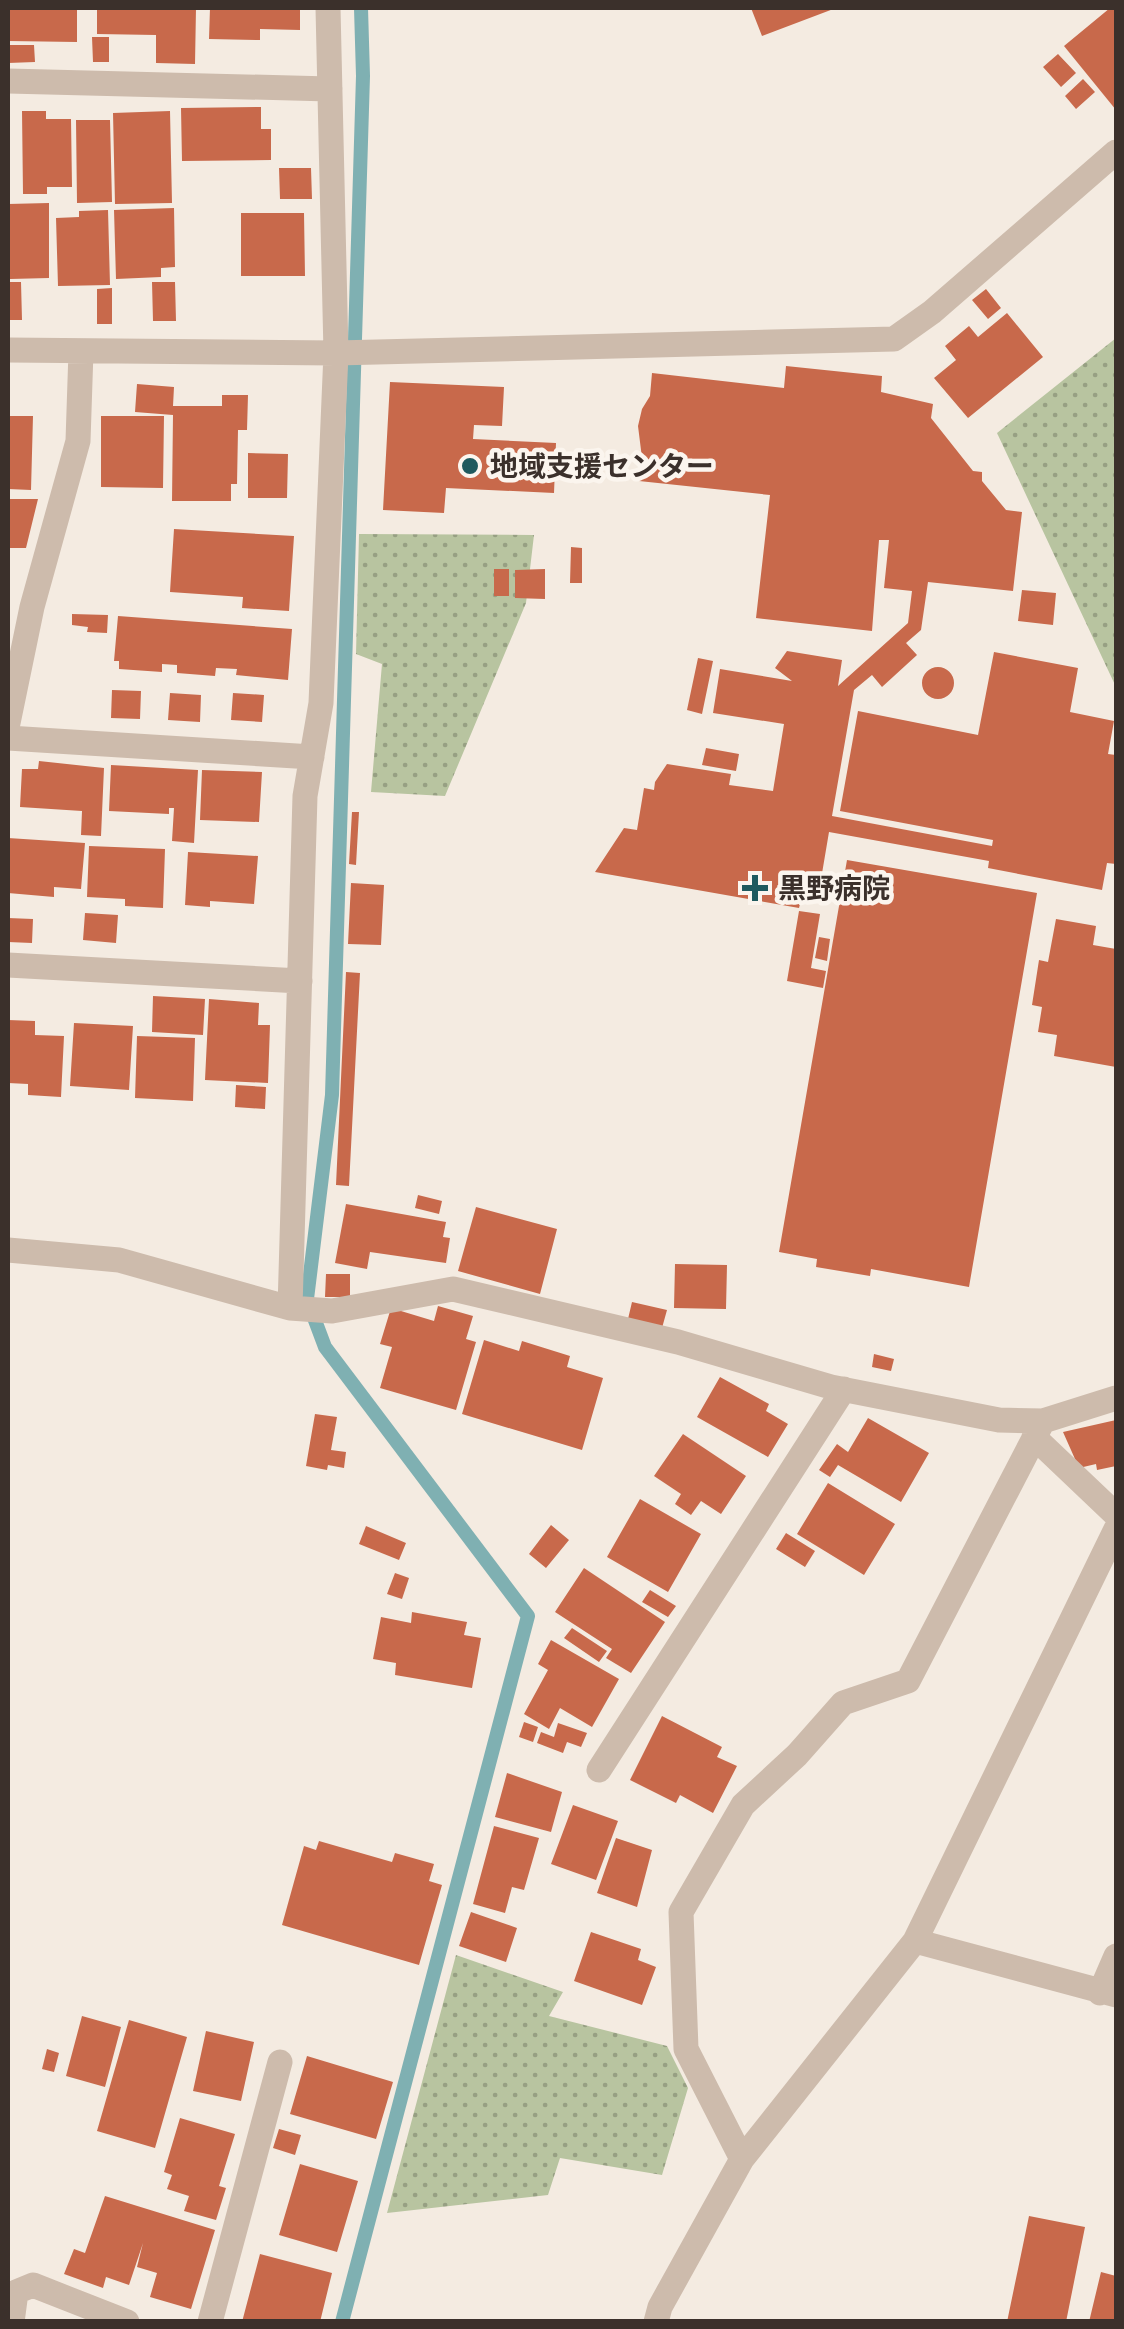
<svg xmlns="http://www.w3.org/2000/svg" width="1124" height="2329" font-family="'DM Sans','Noto Sans JP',sans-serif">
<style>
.grass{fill:url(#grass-dots)}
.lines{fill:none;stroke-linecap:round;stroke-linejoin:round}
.stream{stroke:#7fb0b2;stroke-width:14}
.building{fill:#c8694b}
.minor{stroke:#cdbbac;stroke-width:25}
.poi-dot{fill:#1f5a5e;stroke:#fbf5ee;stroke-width:4}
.labels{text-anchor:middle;stroke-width:9;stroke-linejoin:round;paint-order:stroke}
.poi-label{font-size:28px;font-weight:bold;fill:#3b302b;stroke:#fbf5ee;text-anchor:start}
</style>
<defs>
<pattern id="grass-dots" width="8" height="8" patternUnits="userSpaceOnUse" patternTransform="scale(2.5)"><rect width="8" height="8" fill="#b8c4a0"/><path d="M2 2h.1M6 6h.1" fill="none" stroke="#97a083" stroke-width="1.8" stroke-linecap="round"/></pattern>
</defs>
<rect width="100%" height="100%" fill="#f4ebe1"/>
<path class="grass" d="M1116 338V687L997 433Z
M359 534 534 535 526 603 445 796 371 792 382 664 356 654Z
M456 1955 563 1992 549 2016 667 2046 688 2088 662 2175 560 2158 548 2195 387 2213Z"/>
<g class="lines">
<path class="stream" d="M342 2322 528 1616 325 1347 307 1299 332 1095 363 76 361 8"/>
</g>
<path class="building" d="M8 8H77V42L8 41Z
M97 8H196L195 64 156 63V35L97 34Z
M210 8H300V30L260 29V40L209 39Z
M751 8H836L762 36Z
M1110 8H1116V110L1064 46Z
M92 37H109V62H93Z
M8 45H34L35 62 8 63Z
M1058 54 1076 73 1061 87 1043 67Z
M1083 79 1095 92 1076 109 1065 96Z
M261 107V129H271V160L182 161 181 108Z
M22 111H46V119H71L72 187H47V194H23Z
M170 111 172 203 115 204 113 113Z
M76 120H110L112 202 77 203Z
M279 168H311L312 199H280Z
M49 203V278L10 279 8 204Z
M174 208 175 267 161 268V277L116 279 114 210Z
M108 210 110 285 58 286 56 218 79 217V211Z
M241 213H304L305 276H241Z
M8 282H21L22 320H8Z
M152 282H175L176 321H153Z
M112 288V324H97V289Z
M986 289 1001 308 988 319 972 300Z
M1007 313 1043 357 968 418 934 378 956 360 945 346 969 326 978 337Z
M786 366 882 376 881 392 933 404 931 418 973 471 982 472V481L1006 510 1022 512 1013 591 928 582 921 630 906 643 917 655 882 687 872 675 854 690 832 816 992 846 993 840 840 811 858 711 978 735 994 652 1078 668 1070 712 1114 721 1108 754 1116 755V864L1107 863 1102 890 988 868 989 861 829 832 817 903 801 900 799 908 595 872 624 828 637 830 644 788 654 790 655 782 667 764 731 774 729 785 773 791 784 724 713 713 720 669 792 681 775 668 787 651 842 660 838 686 908 623 912 591 884 588 889 540H879L872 631 756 618 770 495 639 481 642 458 638 426 642 409 650 396 652 373 784 388Z
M390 382 504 387 502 426 474 425 473 439 556 443 554 493 446 488 444 513 383 510Z
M137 384 174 387 173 406H222V395H248L247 430H238L237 484H231V501H172L173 415 135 412Z
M8 416H33L31 490 8 489Z
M101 416H164L163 488 101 487Z
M248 453 288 454 287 498H248Z
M8 499H38L26 548H8Z
M174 529 294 536 289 611 242 608 243 597 170 592Z
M571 547 582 548V583H570Z
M494 569H509V596H494Z
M545 569V599L515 598V570Z
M1022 590 1056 593 1053 625 1018 621Z
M72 614 108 615 107 633 87 632 88 627 72 625Z
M118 616 292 629 288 680 236 675 237 669 216 668 215 676 177 673V665L162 664V672L119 669V661H114Z
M698 658 713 661 702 714 687 710Z
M922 683a16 16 0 1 1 32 0a16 16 0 1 1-32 0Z
M112 690 141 691 140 719 111 718Z
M170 693 201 695 200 722 168 720Z
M233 693 264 695 262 722 231 720Z
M706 748 739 754 736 771 702 765Z
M39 761 104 768 101 836 81 835 82 811 20 807 22 769H38Z
M111 765 198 770 194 843 172 841 174 808H169V814L109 811Z
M202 770 262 772 259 822 200 820Z
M352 812H359L356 865 349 864Z
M8 838 85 843 81 889 54 887V897L8 893Z
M89 846 165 849 163 908 125 906V899L87 897Z
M188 852 258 856 254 904 210 901V907L185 905Z
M847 860 1037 893 969 1287 871 1269 870 1276 816 1267 817 1259 779 1252Z
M351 883 384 885 381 945 348 944Z
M799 911 820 914 811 968 826 971 823 988 787 981Z
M85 913 118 915 116 943 83 940Z
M8 918 33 919 32 943 8 942Z
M1056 919 1096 926 1093 945 1116 949V1067L1054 1056 1057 1035 1038 1032 1042 1007 1032 1005 1039 960 1048 962Z
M819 937 830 939 827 961 815 958Z
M346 972 360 973 349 1186 336 1185Z
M153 996 205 999 203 1035 152 1032Z
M209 999 259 1003 258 1025H270L268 1083 205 1080Z
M8 1020 35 1021V1035L64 1036 61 1097 28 1095V1084L8 1083Z
M74 1023 133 1026 129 1090 70 1086Z
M137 1036 195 1038 193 1101 135 1098Z
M236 1085 266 1087 265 1109 235 1107Z
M418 1195 442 1201 439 1214 415 1208Z
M346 1204 446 1222 443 1237 450 1238 446 1263 370 1252 367 1269 335 1263Z
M476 1207 557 1229 540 1294 458 1271Z
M675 1264 727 1265 726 1309 674 1308Z
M326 1274H350V1297H325Z
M632 1302 667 1310 662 1328 628 1319Z
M438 1306 473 1316 466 1339 476 1342 456 1410 380 1388 392 1347 380 1344 391 1308 434 1321Z
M484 1340 519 1351 522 1341 570 1356 567 1367 603 1378 582 1450 462 1414Z
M874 1354 894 1359 891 1371 872 1367Z
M720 1377 769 1404 766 1411 788 1424 768 1457 697 1417Z
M315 1414 337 1417 331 1450 346 1452 344 1468 328 1465 327 1470 306 1466Z
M868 1418 929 1453 901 1502 838 1465 830 1477 819 1470 837 1444 848 1452Z
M1116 1420V1466L1097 1470 1096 1464 1079 1468 1063 1432Z
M683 1434 746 1476 721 1514 701 1501 691 1515 675 1504 681 1494 654 1476Z
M828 1483 895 1524 864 1575 797 1534Z
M640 1499 701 1534 668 1592 607 1557Z
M551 1525 569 1540 546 1568 529 1554Z
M366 1526 406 1543 399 1560 359 1544Z
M786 1533 815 1551 805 1567 776 1549Z
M584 1568 665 1622 631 1673 606 1658 612 1649 555 1612Z
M395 1573 409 1578 402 1599 387 1594Z
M650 1590 676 1606 668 1617 642 1602Z
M412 1612 467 1622 464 1635 481 1638 472 1688 395 1675 396 1663 373 1659 381 1617 411 1623Z
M572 1628 607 1651 599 1662 564 1638Z
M551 1640 619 1679 592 1727 560 1708 549 1729 524 1714 548 1670 538 1664Z
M662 1716 722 1747 717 1757 737 1766 713 1813 680 1795 676 1803 630 1780Z
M524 1722 538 1727 533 1742 519 1737Z
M558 1723 587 1733 581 1747 567 1742 563 1753 537 1743 541 1732 554 1737Z
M507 1773 562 1792 551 1832 495 1817Z
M573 1805 618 1821 596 1880 551 1864Z
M494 1826 539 1838 524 1890 512 1887 505 1913 473 1904Z
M616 1838 652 1850 637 1907 597 1893Z
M319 1841 392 1862 395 1853 434 1864 429 1881 442 1885 419 1965 282 1925 304 1846 316 1850Z
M471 1912 517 1928 506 1962 459 1946Z
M591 1932 641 1949 638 1960 656 1967 642 2005 574 1981Z
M82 2016 121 2027 105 2087 66 2076Z
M129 2020 187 2037 155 2148 97 2131Z
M206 2031 254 2042 241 2101 193 2091Z
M47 2049 59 2053 54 2072 42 2069Z
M307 2056 393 2082 376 2139 290 2114Z
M180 2118 235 2134 219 2186 226 2188 216 2220 184 2211 189 2196 167 2189 172 2175 164 2172Z
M279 2129 301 2135 295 2155 273 2148Z
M300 2164 358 2181 337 2252 279 2235Z
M105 2196 215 2230 191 2309 150 2297 157 2273 137 2267 143 2243 129 2285 106 2277 103 2288 64 2274 74 2249 85 2253Z
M1029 2216 1085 2227 1066 2322H1007Z
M260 2254 332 2273 320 2322H242Z
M1101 2272 1116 2276V2322H1089Z"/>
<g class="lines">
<path class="minor" d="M8 81 330 89
M8 350 336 353 894 339 932 312 1116 152
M8 723 32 607 78 441 81 351
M8 738 312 757
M8 965 300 981
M8 1250 119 1260 290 1308 332 1311 453 1289 678 1342 831 1387 999 1420 1043 1421 1116 1398
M290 1308 305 796 321 703 336 353 328 8
M1034 1437 1116 1515
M599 1770 844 1389
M915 1941 1116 1995
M1100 1993 1116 1956
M742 2159 686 2049 681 1912 743 1805 797 1755 843 1703 908 1681 1043 1421
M12 2322 16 2292 33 2285 127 2322
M210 2322 280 2062
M656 2322 660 2307 742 2159 915 1941 1116 1529"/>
</g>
<g class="poi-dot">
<circle cx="470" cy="466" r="10"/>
<path d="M750 873h10v10h10v10h-10v10h-10v-10h-10v-10h10z"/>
</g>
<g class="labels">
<g class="poi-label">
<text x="490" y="476">地域支援センター</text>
<text x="778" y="898">黒野病院</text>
</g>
</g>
<rect width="1124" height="2329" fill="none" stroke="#3b302b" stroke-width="20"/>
</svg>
